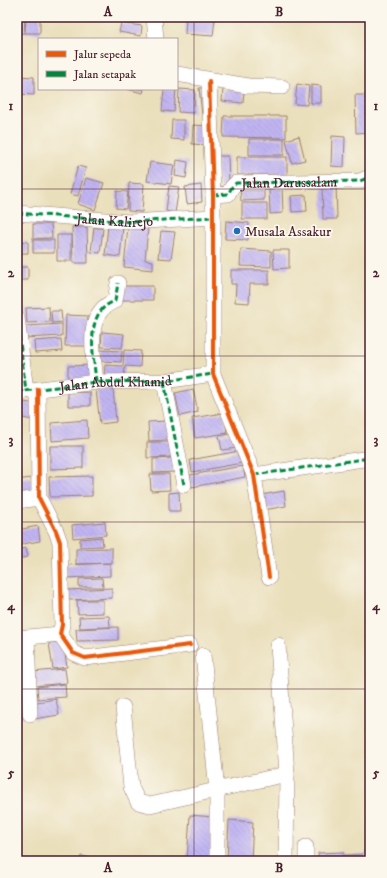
<svg xmlns="http://www.w3.org/2000/svg" width="387" height="878" font-family="'IM FELL DW Pica',serif">
<style>
.building{fill:url(#building-back-hatch)}
.lines{fill:none;stroke-linecap:round;stroke-linejoin:round}
.minor-casing{stroke:#9a7f73;stroke-width:16}
.minor{stroke:#fff;stroke-width:15}
.quiet{stroke:#00873e;stroke-width:3;stroke-dasharray:6 3;stroke-linecap:butt}
.cycleway-casing{stroke:#fbf7ec;stroke-width:6}
.cycleway{stroke:#e8590c;stroke-width:4}
.grid{fill:none;stroke:#4a1f2b;stroke-width:1;stroke-opacity:0.55}
.poi-dot{fill:#1f6fb2;stroke:#fbf7ec;stroke-width:1.5}
.labels{text-anchor:middle;stroke-width:3.5;stroke-linejoin:round;paint-order:stroke}
.street-label{font-size:14px;fill:#4a1f2b;stroke:#fbf7ec}
.poi-label{font-size:14px;fill:#4a1f2b;stroke:#fbf7ec;text-anchor:start}
.neatline{fill:none;stroke:#4a1f2b;stroke-width:1.5}
.grid-label{font-size:13px;text-anchor:middle;font-weight:bold;fill:#4a1f2b}
</style>
<defs>
<pattern id="building-back-hatch" width="6" height="6" patternUnits="userSpaceOnUse"><rect width="6" height="6" fill="#c1b5f2"/><path d="M-1 5l2 2M0 0l6 6M5-1l2 2" fill="none" stroke="#a79bd0"/></pattern>
</defs>
<rect width="100%" height="100%" fill="#fbf7ec"/>
<filter id="ink" filterUnits="userSpaceOnUse"><feTurbulence type="fractalNoise" baseFrequency=".025" numOctaves="2"/><feDisplacementMap in="SourceGraphic" scale="8" xChannelSelector="R" yChannelSelector="G"/><feConvolveMatrix kernelMatrix="1 2 1 2 8 2 1 2 1" color-interpolation-filters="sRGB"/></filter>
<filter id="wash" filterUnits="userSpaceOnUse"><feTurbulence type="fractalNoise" baseFrequency=".012" numOctaves="4" result="noise"/><feDisplacementMap in="SourceGraphic" scale="16" xChannelSelector="R" yChannelSelector="G"/><feGaussianBlur stdDeviation="0.9" result="paint"/><feColorMatrix in="noise" values="0 0 0 0 0 0 0 0 0 0 0 0 0 0 0 0 0 1.4 0 .05"/><feComposite in="paint" operator="in"/></filter>
<g filter="url(#wash)">
<rect width="100%" height="100%" fill="#eadfbb"/>
<g id="blocks">
<path class="building" d="M17 17H25L24 33H17Z
M26 17H40V33H25Z
M186 17 215 19 213 36 185 34Z
M121 23 142 26 141 36 119 32Z
M17 76 34 77V95L17 94Z
M297 84 309 86 307 105 295 104Z
M311 85 321 86V103H311Z
M199 88H206L208 115H202Z
M126 89H144L143 93Z
M164 89H176L174 112 162 111Z
M179 89 195 90 194 113 178 112Z
M223 89 244 90 243 103 222 101Z
M355 95H370V132L356 133Z
M224 116H286V138L223 137Z
M172 120H184V140L171 139Z
M193 125 209 126 208 145 192 144Z
M299 136 305 160 292 163 286 140Z
M332 136 345 137 344 167 331 166Z
M249 139H284V155H249Z
M217 156H228L229 186 219 187Z
M237 157H287V175H237Z
M177 160 188 162 186 178 175 176Z
M150 162 174 165 171 184 147 181Z
M78 166 86 168 78 196 70 194Z
M86 178 104 183 95 210 78 204Z
M129 183 144 184 142 212 128 211Z
M336 183 337 219H323L322 184Z
M17 185H22L21 203H17Z
M201 185 202 202 187 204 185 187Z
M169 186 179 187 175 213 166 211Z
M269 186H282L283 213 270 214Z
M240 187H264V200L241 201Z
M117 191 128 192 126 209 116 208Z
M306 195 307 211 292 212 291 196Z
M242 203H267V219H242Z
M226 221 249 223 248 240 225 239Z
M33 224H51L52 238 33 239Z
M108 225 123 226 120 257 105 255Z
M128 226 148 228 145 260 153 261V270L124 267Z
M72 227H87L88 263H73Z
M94 227 103 229 100 253 91 252Z
M161 231 175 232 171 259 158 258Z
M57 235H71V261H57Z
M33 240H54V253H33Z
M17 241 28 242V253H17Z
M241 249 271 251V267L240 266Z
M273 250H289V268L274 269Z
M17 267H28V280H17Z
M231 270H269V284H250L249 303 235 302 236 284H231Z
M121 286H153V300H121Z
M49 307 50 322 27 323 26 308Z
M51 311H61L62 322 52 323Z
M66 315 88 316 87 346H65Z
M62 324V336L26 338 25 326Z
M102 332 124 334 122 348 101 347Z
M61 339 62 351 35 353 34 341Z
M101 350 122 351 121 362 100 361Z
M124 350 141 351 140 367 125 366 124 379 104 377 105 365 123 366Z
M91 365V380H68V366Z
M113 388 116 422 100 424 96 390Z
M193 389 198 412 180 416 175 393Z
M90 392V406H68V393Z
M18 401 36 404 33 420 17 417Z
M224 413 227 433 195 438 192 418Z
M87 420 88 438 52 441 51 423Z
M166 421 167 440 149 441 148 422Z
M234 433 237 448 222 450 219 436Z
M147 442H170L171 457 147 458Z
M50 446H83V468L50 469Z
M240 451 242 463 192 472 190 460Z
M174 458V472L153 473V459Z
M243 466 245 477 192 487 190 475Z
M150 474H169L170 490 151 491Z
M92 476V496L50 497 49 477Z
M31 478 33 493 17 496V480Z
M284 491 286 506 264 510 261 495Z
M179 492 180 511H169V493Z
M105 522 106 535 73 538 72 525Z
M38 526 40 541 17 545V530Z
M102 537 103 546 80 547V539Z
M26 548 28 557 17 559V550Z
M112 548V563L76 564V549Z
M110 563V576L66 578V565Z
M102 578 103 587H79V579Z
M112 588V598L69 600 68 590Z
M77 600H103V613L78 614Z
M109 616 110 627 80 628 79 617Z
M118 627V640L77 641 76 629Z
M63 641 67 667 53 669 49 643Z
M17 655H23L24 671H17Z
M65 669 67 683 34 686 32 672Z
M65 684 66 697 38 699 37 687Z
M24 687 25 703 17 704V688Z
M56 699 59 715 34 719 31 703Z
M24 704 25 717 17 718V705Z
M190 815 213 817 211 861H187Z
M229 820 253 822 251 861H227Z
M343 852V855L367 854V861H319L318 853Z
M81 856 101 860 100 861H80Z"/>
</g>
</g>
<g filter="url(#ink)">
<use href="#blocks" fill-opacity="0" stroke="#9a7f73" stroke-width="1"/>
<g class="lines">
<g class="minor-casing">
<g id="minor">
<path d="M154 17 156 39"/>
<path d="M177 74 248 86 282 87"/>
<path d="M209 81 213 195V374L254 475 269 577"/>
<path d="M213 195 228 194 232 187 236 183 360 181 370 177"/>
<path d="M17 213 130 222 213 217"/>
<path d="M17 318 26 391"/>
<path d="M164 381 184 485"/>
<path d="M96 382C94 356 83 312 115 301L118 283"/>
<path d="M38 389 39 498 56 531 60 542 62 625 60 634 73 653 85 658 190 645"/>
<path id="s1" d="M17 392 96 382 164 381 213 374"/>
<path d="M254 475 370 458"/>
<path d="M17 501 39 498"/>
<path d="M27 637 30 714"/>
<path d="M18 638 60 634"/>
<path d="M278 645 287 774 286 861"/>
<path d="M203 655 217 790V861"/>
<path d="M123 707 131 787 138 802 150 805 287 774"/>
<path d="M370 856V861"/>
<path d="M306 861V847"/>
</g>
</g>
<use href="#minor" class="minor"/>
<g class="quiet">
<path id="s2" d="M213 195 228 194 232 187 236 183 360 181 370 177"/>
<path id="s3" d="M17 213 130 222 213 217"/>
<path d="M17 318 26 391"/>
<path d="M164 381 184 485"/>
<path d="M96 382C94 356 83 312 115 301L118 283"/>
<path d="M17 392 96 382 164 381 213 374 214 377"/>
<path d="M254 475 370 458"/>
</g>
<g class="cycleway-casing">
<path id="cycleway" d="M209 81 213 195V374L254 475 269 577
M38 389 39 498 56 531 60 542 62 625 60 634 73 653 85 658 190 645"/>
</g>
<use href="#cycleway" class="cycleway"/>
</g>
</g>
<path class="grid" d="M194 17V861M17 189H370M17 356H370M17 522H370M17 689H370"/>
<circle class="poi-dot" cx="237" cy="231" r="4"/>
<g class="labels">
<g class="street-label">
<text dy="5" stroke="none"><textPath href="#s2" startOffset="82">Jalan Darussalam</textPath></text>
<text dy="5" stroke="none"><textPath href="#s3" startOffset="98">Jalan Kalirejo</textPath></text>
<text dy="5" stroke="none"><textPath href="#s1" startOffset="99">Jalan Abdul Khamid</textPath></text>
</g>
<g class="poi-label">
<text x="245" y="236">Musala Assakur</text>
</g>
</g>
<rect width="387" height="878" fill="none" stroke="#fbf7ec" stroke-width="44"/>
<rect x="38" y="38" width="140" height="52" fill="#fbf7ec" stroke="#b4a19f"/>
<rect x="46" y="51" width="20" height="6" fill="#e8590c" stroke="#b4a19f"/>
<text x="74" y="58" font-size="12" fill="#4a1f2b">Jalur sepeda</text>
<rect x="46" y="71" width="20" height="6" fill="#00873e" stroke="#b4a19f"/>
<text x="74" y="78" font-size="12" fill="#4a1f2b">Jalan setapak</text>
<rect x="22" y="22" width="343" height="834" class="neatline"/>
<g class="grid-label">
<text x="108" y="16">A</text>
<text x="279" y="16">B</text>
<text x="11" y="110">1</text>
<text x="376" y="110">1</text>
<text x="11" y="277">2</text>
<text x="376" y="277">2</text>
<text x="11" y="444">3</text>
<text x="376" y="444">3</text>
<text x="11" y="610">4</text>
<text x="376" y="610">4</text>
<text x="11" y="777">5</text>
<text x="376" y="777">5</text>
<text x="108" y="872">A</text>
<text x="279" y="872">B</text>
</g>
</svg>
